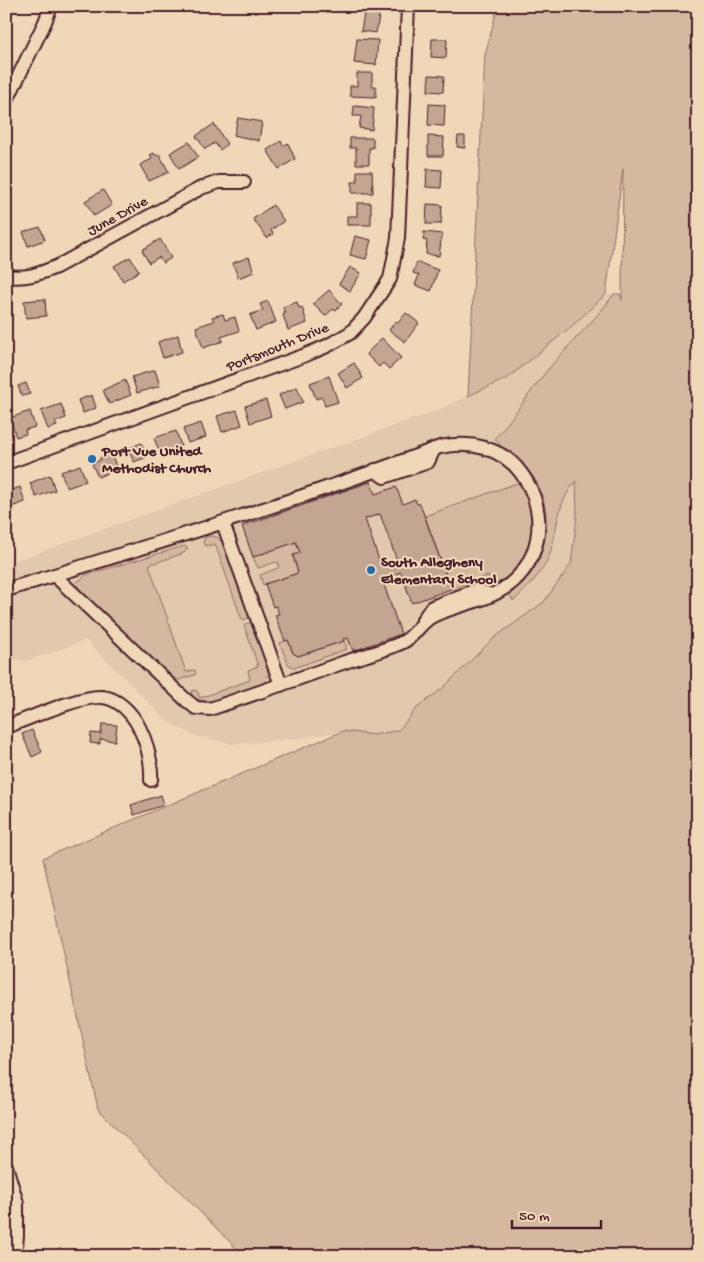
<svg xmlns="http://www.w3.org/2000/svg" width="704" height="1262" font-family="'Gochi Hand',sans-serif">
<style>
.built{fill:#e2c8ac}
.green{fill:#d4b9a0;stroke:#8f6c66}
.building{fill:#c3a692;stroke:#4a1f2b;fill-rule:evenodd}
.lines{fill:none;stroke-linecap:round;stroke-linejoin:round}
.minor-casing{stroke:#4a1f2b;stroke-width:16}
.minor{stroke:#efd7b7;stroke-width:12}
.poi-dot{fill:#1f6fb2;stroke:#efd7b7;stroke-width:2}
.labels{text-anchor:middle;stroke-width:4;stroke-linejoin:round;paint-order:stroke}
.street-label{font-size:15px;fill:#4a1f2b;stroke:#efd7b7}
.poi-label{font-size:15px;font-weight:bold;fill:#4a1f2b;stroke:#efd7b7;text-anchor:start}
</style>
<rect width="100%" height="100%" fill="#efd7b7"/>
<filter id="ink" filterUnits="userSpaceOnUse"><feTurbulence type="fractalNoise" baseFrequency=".02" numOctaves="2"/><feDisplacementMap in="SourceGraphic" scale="10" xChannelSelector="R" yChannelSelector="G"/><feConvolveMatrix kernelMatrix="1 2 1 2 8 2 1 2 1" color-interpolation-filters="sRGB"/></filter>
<g filter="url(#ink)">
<path class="built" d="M606 294H620L576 481 577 517 571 564 544 602 494 638 443 688 417 708 399 730 374 735 343 731 293 739 232 744 193 735 167 721 86 640 24 662 6 655V564L433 412 508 378 572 326Z"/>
<path class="green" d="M498 6H698V1256H244L98 1109 43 858 343 731 374 735 399 730 417 708 443 688 494 638 544 602 571 564 577 517 576 481C557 503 558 525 551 551 545 570 528 588 513 601L510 595C518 586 528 579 534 569 551 540 551 496 528 470 519 460 500 449 495 438 514 417 528 394 546 372 568 345 594 322 614 294H620L622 300 623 169 606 294 572 326 508 378 468 396 485 55Z
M517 483C524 485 526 494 529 501 540 534 524 567 496 585L489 582 488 576 451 589 425 516Z
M210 536 217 537 225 545 251 617 242 620 215 544 206 546 203 543 205 537Z
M296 542 300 553 293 556 298 573 263 585 260 575 278 568 279 563 276 562 258 568 253 557Z
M184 546 188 548 184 553 149 565 186 672 195 670 196 673 195 675 178 680 167 675 78 589 77 580 79 581 86 575Z
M253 621 269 670 267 678 261 685C246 690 199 713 191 693L193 690 197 691 200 698 250 680 248 670 258 666 244 625Z
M288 640 293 653 298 656 344 641 347 649 294 668 288 664 280 643Z"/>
<path class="building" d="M365 8 380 11 376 33 361 31Z
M357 39 378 40 376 65 354 63Z
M432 39H447L446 58 431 57Z
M357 73H372V86H376V97L350 96V86H357Z
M429 75 444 76 443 92 428 91Z
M429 104 445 105 444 126 428 125Z
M354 106 374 108 372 130 359 128 361 116H353Z
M238 118 262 122 259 141 234 135Z
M214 124 227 144 220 150 215 143 205 149 196 136Z
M428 136 444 137 443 156H428Z
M458 136H465V148L457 147Z
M350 138H373V148H369V164H356V148H350Z
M281 141 283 146 288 143 295 159 279 169 267 150Z
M189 142 198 157 179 169 170 153Z
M154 153 156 156 159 154 169 172 149 181 140 165 152 159 150 155Z
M427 169 442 170 441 188 426 187Z
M357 171H372L373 193H352V182H357Z
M103 190 112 205 94 216 85 201Z
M357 203H371V225H347V216H357Z
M427 204 442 205 441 224H426Z
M273 205 284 221 271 230 273 234 267 238 253 219Z
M40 227 45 240 28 246 23 232Z
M424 232 442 234 439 256 426 254 427 241 423 240Z
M355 236 371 240 366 259 350 255Z
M160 239 171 258 163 263 159 257 149 263 142 250Z
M130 257 139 271 123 281 114 266Z
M249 257 254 272 238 278 233 263Z
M417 262 438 270 431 291 415 285 419 275 413 273Z
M350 267 361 273 350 291 339 284Z
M329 290 342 304 335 311 333 309 325 316 313 304Z
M45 299 46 316 26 318 24 301Z
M268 301 276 322 256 330 250 315 263 310 260 304Z
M297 302 299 308 302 307 307 323 288 330 283 315 285 314 283 307Z
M6 304 11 306 6 319Z
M406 313 419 323 405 342 389 330 396 321 398 323Z
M223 314 225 320 235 317 239 331 221 337 223 341 203 348 196 327 214 321 212 317Z
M178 335 182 352 163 358 158 342Z
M382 338 401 358 389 369 383 363 379 367 366 354Z
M354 363 363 378 347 388 338 373Z
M155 370 160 386 137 393 132 377Z
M329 376 338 402 325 406 322 397 316 399 310 383Z
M125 380 131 395 109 404 103 390Z
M26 383 30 394 22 396 18 386Z
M297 387 303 402 285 409 279 395Z
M92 395 96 408 83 413 78 400Z
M266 400 271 416 250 423 245 406Z
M61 404 66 418 55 422 57 426 48 429 41 411Z
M237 410 242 425 222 432 217 416Z
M30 411 35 427 25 430 26 434 16 437 10 418Z
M201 423 206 437 188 443 183 429Z
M176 431 181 446 160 453 154 438Z
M141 443 147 457 134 462 128 449Z
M111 453 117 469 98 477 92 464 100 460V458Z
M80 465 86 481 67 488 61 472Z
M50 475 55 490 36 497 30 483Z
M370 482 375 494 396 487 403 504 415 499 417 504H420L451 589 412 603 401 572 382 579 401 634 353 651 348 638 343 639 344 641 298 656 293 653 288 640 285 641 275 615 279 614 276 606 273 607 265 584 298 573 293 555 300 553 296 542 253 557 242 526ZM380 514 399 566 392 568 385 565 381 566 365 519Z
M9 487 10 491 20 487 25 502 6 509V488Z
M102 724 117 725 115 741 100 739V744L90 743 91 733 101 734Z
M32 730 42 752 32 757 22 734Z
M161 795 164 805 134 815 131 805Z"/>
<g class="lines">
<g class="minor-casing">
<path id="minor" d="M6 102 45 22 51 6
M6 276C25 279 39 274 56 267L201 188 219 182H244
M6 463 303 356 327 346 350 333 364 318 390 279 398 238 408 6
M375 470 384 477 428 462 434 449
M223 523 281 685
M6 590C152 545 297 501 440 447 470 441 502 447 521 473 551 513 542 570 496 593 477 603 449 607 431 617 420 623 415 636 403 642 384 651 362 656 342 663 298 679 254 694 210 709L196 708 186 700 54 575
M423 620 432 607 476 590 492 595
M6 727C28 719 81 695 102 697 118 698 132 713 139 727 147 743 152 762 151 780
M6 1166 17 1203V1236L15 1256"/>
</g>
<use href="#minor" class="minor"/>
</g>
</g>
<g class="poi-dot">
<circle cx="92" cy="459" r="5"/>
<circle cx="371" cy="570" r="5"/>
</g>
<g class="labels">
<g class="street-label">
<text transform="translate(117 215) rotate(-29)" y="5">June Drive</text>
<text transform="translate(277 346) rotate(-22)" y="5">Portsmouth Drive</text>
</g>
<g class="poi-label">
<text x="102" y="455">Port Vue United<tspan x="102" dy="17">Methodist Church</tspan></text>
<text x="381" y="566">South Allegheny<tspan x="381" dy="17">Elementary School</tspan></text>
</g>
</g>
<rect width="704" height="1262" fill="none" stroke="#efd7b7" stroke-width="25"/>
<rect x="12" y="12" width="679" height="1237" fill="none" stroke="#4a1f2b" stroke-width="2" filter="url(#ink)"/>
<path d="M512 1220v8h89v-8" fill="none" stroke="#4a1f2b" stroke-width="2.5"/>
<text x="519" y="1220" font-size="15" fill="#4a1f2b" stroke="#efd7b7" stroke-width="4" paint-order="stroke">50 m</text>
</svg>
